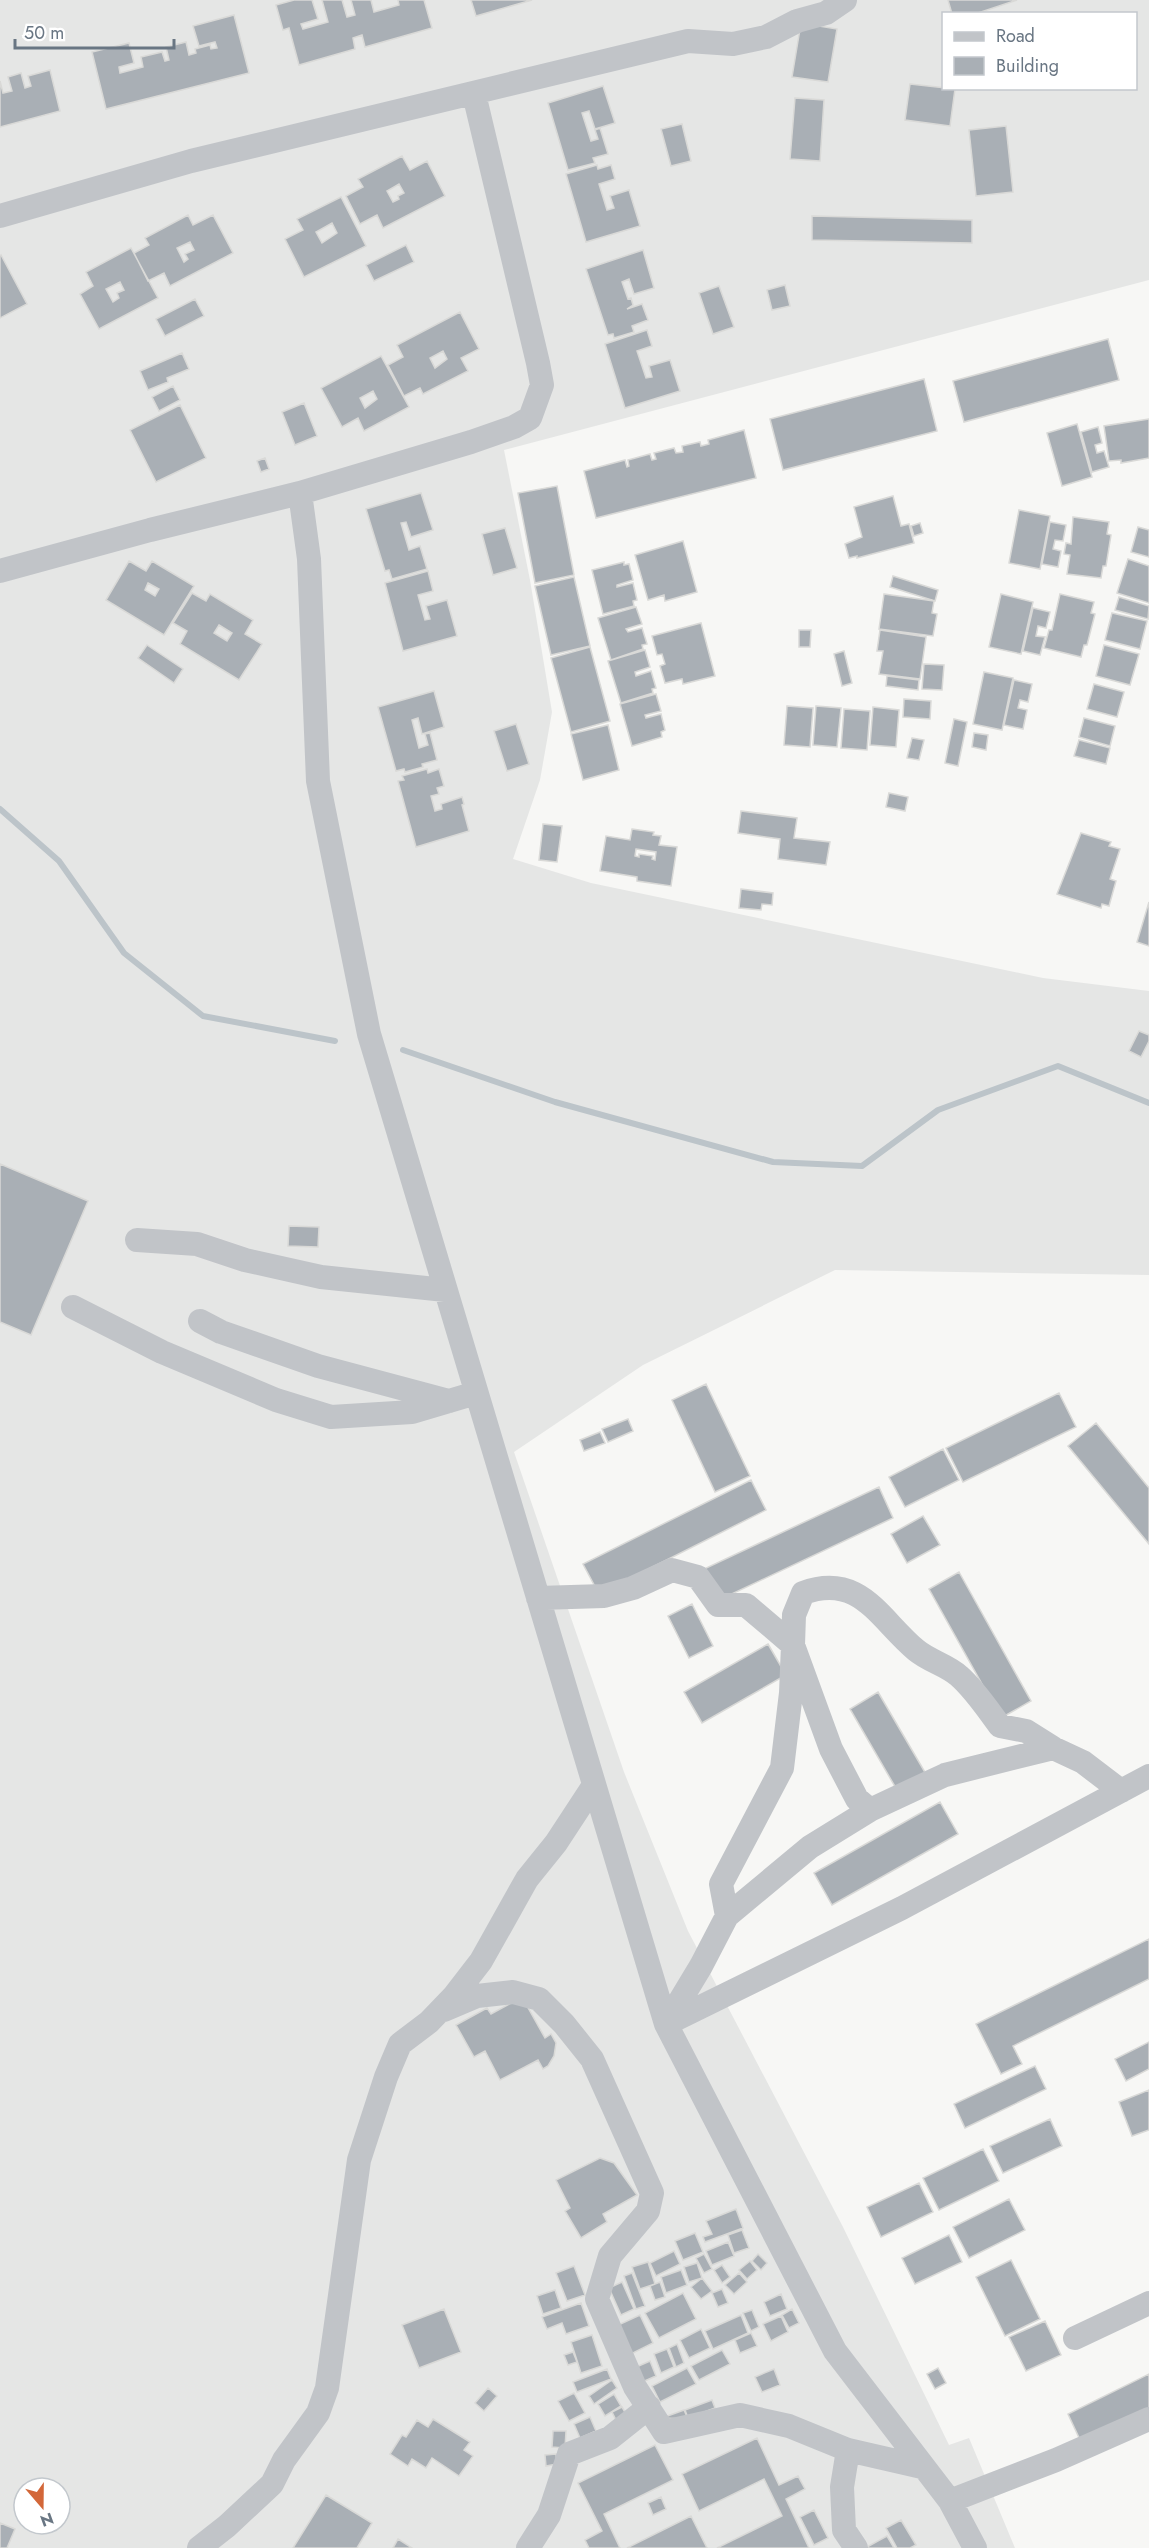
<svg xmlns="http://www.w3.org/2000/svg" width="1149" height="2548" font-family="Jost,sans-serif">
<style>
.built{fill:#e5e6e5;fill-rule:evenodd}
.lines{fill:none;stroke-linecap:round;stroke-linejoin:round}
.stream{stroke:#bcc4c9;stroke-width:6}
.building{fill:#a9afb5;stroke:#d9d9d7;stroke-width:1.5;fill-rule:evenodd}
.minor{stroke:#c1c4c8;stroke-width:24}
</style>
<rect width="100%" height="100%" fill="#f7f7f5"/>
<path class="built" d="M0 0H1149V280L504 450 530 580 552 712 540 780 513 859 591 883 1043 978 1149 991V1275L835 1270 643 1365 514 1452 624 1772 688 1931 843 2227 949 2445 969 2438 1015 2548H0ZM944 14H1136V88H944ZM24 2488H60V2524H24Z"/>
<g class="lines">
<path class="stream" d="M0 809 59 861 124 953 203 1016 335 1041
M403 1050 555 1102 773 1162 862 1166 938 1110 1058 1066 1149 1103"/>
</g>
<path class="building" d="M294 0H312L318 19 301 24 303 29 328 22 322 0H342L347 17 355 15 351 0H371L374 12 399 5 398 0H424L432 28 365 47 362 35 353 38 355 49 299 65 289 28 283 30 276 5Z
M471 0H532L476 16Z
M948 0H1017L975 14H952Z
M234 15 249 73 106 109 92 52 129 43 134 63 119 67 120 73 143 67 141 57 162 52 165 61 169 60 166 47 186 42 189 55 196 53 195 49 210 45 211 49 217 48 215 42 199 46 193 26Z
M801 23 837 29 828 82 792 77Z
M50 70 60 111 0 127V81L3 93 12 91 8 77 21 73 25 88 31 86 28 76Z
M910 84 955 89 950 126 905 120Z
M603 86 615 123 595 129 589 111 582 113 591 141 598 139 595 130 600 128 608 154 593 158 595 163 568 170 548 103Z
M795 98 824 100 820 161 790 159Z
M682 124 691 161 671 166 661 129Z
M1006 126 1013 192 976 196 969 130Z
M402 156 410 170 427 161 445 196 383 228 377 215 360 224 346 196 363 187 358 179ZM399 184 404 193 398 196 399 199 393 202 387 191Z
M597 165 598 169 611 165 615 179 599 184 607 210 614 208 610 196 629 190 640 226 586 242 566 174Z
M341 197 366 246 304 277 285 239 303 230 297 219ZM332 223 337 233 322 243 316 232Z
M188 215 193 225 213 215 233 253 170 286 164 273 148 281 134 253 149 245 145 238ZM190 242 194 250 185 254 188 259 184 262 177 248Z
M812 216 972 220V243L812 240Z
M406 245 414 262 374 281 366 265Z
M131 248 158 298 99 329 80 294 93 286 86 272ZM120 282 124 290 117 293 119 298 113 302 106 289Z
M643 250 654 288 634 294 629 279 622 282 628 299 631 298 633 305 627 309 642 304 648 320 632 326 634 332 614 338 613 334 608 335 586 269Z
M1 255 27 304 0 318V256Z
M785 285 790 306 772 310 767 290Z
M719 286 734 327 713 334 699 293Z
M195 299 204 316 165 336 156 319Z
M460 312 479 349 461 358 468 371 423 394 420 388 404 396 388 365 403 357 397 345ZM443 351 447 359 435 368 430 358Z
M647 330 652 346 637 351 646 378 652 377 649 366 670 360 680 391 625 408 605 344Z
M1108 339 1119 380 964 422 953 381Z
M182 353 189 369 167 378 168 382 148 390 140 371Z
M381 356 409 407 364 431 358 418 342 427 321 388ZM373 391 377 399 365 408 360 398Z
M924 379 937 431 783 470 770 419Z
M173 386 180 400 159 411 152 397Z
M304 403 317 436 295 445 282 412Z
M180 405 206 458 156 482 130 430Z
M1149 419V458L1121 463V460L1109 461 1104 426Z
M1077 424 1092 477 1062 486 1047 433Z
M1098 427 1102 443 1095 445 1097 453 1104 451 1109 467 1092 472 1081 432Z
M744 430 756 478 596 518 584 471 625 460 627 467 629 466 628 460 650 454 652 460 656 459 654 453 674 448 676 453 683 452 682 446 700 442 701 446 709 444 708 440Z
M265 458 269 469 261 472 257 461Z
M557 486 574 575 535 583 518 493Z
M421 493 433 530 411 537 406 522 401 523 409 550 420 546 427 569 392 579 389 570 385 571 366 509Z
M893 496 901 526 909 524 914 543 857 558V556L849 558 845 544 862 537 854 507Z
M1019 510 1050 516 1040 569 1009 563Z
M1073 517 1109 522 1107 534 1111 535 1106 566H1103L1101 578 1067 574 1070 555 1064 554 1066 543 1071 544Z
M1050 522 1066 525 1063 541 1055 540 1053 549 1061 551 1058 567 1042 564Z
M920 523 923 533 914 536 911 526Z
M1138 527 1149 530V557L1131 552Z
M505 528 517 568 493 575 482 534Z
M683 541 697 592 665 601 664 595 648 600 635 555Z
M1128 559 1149 566V603L1117 593Z
M129 561 146 571 152 561 194 586 164 635 106 600ZM148 583 159 589 155 596 145 590Z
M624 562V565L629 564 633 580 617 585V587L633 583 637 600 633 601 634 606 603 614 592 570Z
M428 571 433 591 418 595 425 620 430 619 426 606 447 600 457 636 403 651 385 583Z
M893 576 938 590 935 601 890 587Z
M574 577 590 646 551 655 535 586Z
M192 593 206 601 210 594 253 620 245 634 262 644 239 680 180 644 187 631 173 623ZM219 625 232 633 227 641 214 633Z
M884 594 934 601 932 613 937 614 933 636 879 629Z
M1001 594 1033 602 1021 654 989 647Z
M1060 594 1094 602 1091 613 1095 614 1087 645H1084L1081 657 1044 648 1049 630H1052Z
M1119 597 1149 606 1148 619 1115 610Z
M636 607 642 624 626 629 628 632 642 628 647 644 642 645 643 649 611 660 598 618Z
M1033 608 1050 612 1046 628 1038 626 1036 636 1045 637 1040 655 1023 651Z
M1112 613 1147 621 1140 649 1105 640Z
M701 623 715 676 683 684 682 679 665 683 660 666 665 664 662 654 657 655 652 636Z
M799 630H811L810 647H799Z
M880 630 926 637 920 679 879 674 883 651H877Z
M147 645 183 669 174 683 138 658Z
M1104 645 1139 654 1130 685 1096 676Z
M590 647 610 721 571 732 551 658Z
M645 650 650 667 635 672 636 676 651 671 656 688 652 689 653 693 621 703 608 661Z
M844 651 852 683 842 686 834 654Z
M924 664 944 665 942 690 922 689Z
M984 672 1013 678 1002 730 973 724Z
M887 676 919 680 918 690 886 686Z
M1014 680 1032 684 1028 702 1020 700 1018 708 1027 710 1023 729 1004 725Z
M1094 684 1124 692 1117 717 1087 709Z
M434 691 444 727 422 734 418 718 412 720 419 748 428 745 425 734 430 733 437 760 422 764 423 767 405 772 404 769 396 771 378 707Z
M656 694 661 711 645 715 646 718 661 714 665 730 661 732 662 737 632 746 620 704Z
M904 699 931 701 930 719 903 717Z
M787 706 813 708 810 747 784 745Z
M816 706 841 708 837 747 813 745Z
M873 707 899 710 896 747 870 745Z
M844 709 870 711 867 750 841 748Z
M1084 718 1115 726 1110 746 1079 737Z
M954 719 967 722 958 766 945 763Z
M516 724 529 764 507 771 494 731Z
M608 725 619 770 583 780 571 734Z
M974 733 988 735 986 750 972 747Z
M912 738 924 740 919 760 907 758Z
M1079 740 1110 748 1106 764 1074 756Z
M427 769 428 773 439 769 444 786 437 788 439 794 431 796 435 811 442 809 441 804 462 797 464 804 462 805 469 831 416 847 398 781 404 780 402 776Z
M889 793 908 797 905 811 886 807Z
M741 811 797 818 794 838 830 842 826 865 778 859 780 839 738 833Z
M543 824 562 826 557 862 539 860Z
M632 829 654 832 653 835 661 836 659 845 677 847 671 886 637 881V877L600 871 606 836 630 840ZM636 849 656 852 655 860 652 859 653 856 639 854V857L635 856Z
M1081 833 1111 842 1109 846 1120 849 1110 879 1116 881 1109 906 1102 904 1101 908 1057 894Z
M741 889 773 893 772 905 762 904 761 910 739 908Z
M1149 902V946L1137 942Z
M1139 1031 1149 1035V1041L1141 1057 1129 1051Z
M0 1164 88 1201 31 1335 0 1322Z
M289 1226 319 1227 318 1247 288 1246Z
M706 1384 750 1476 715 1492 672 1400Z
M1059 1393 1076 1427 963 1482 946 1448Z
M628 1419 633 1431 608 1442 602 1429Z
M1096 1423 1149 1488V1544L1068 1446Z
M600 1432 605 1443 584 1451 580 1440Z
M943 1449 959 1480 905 1507 889 1477Z
M751 1480 766 1510 599 1594 583 1564Z
M879 1487 893 1518 719 1600 704 1569Z
M923 1516 940 1545 907 1563 891 1534Z
M959 1572 1031 1701 1001 1718 929 1589Z
M692 1604 713 1646 689 1658 668 1616Z
M768 1644 786 1675 702 1723 684 1692Z
M878 1692 926 1774 897 1790 850 1709Z
M940 1802 958 1834 832 1905 814 1873Z
M1149 1939V1979L1013 2046 1022 2064 1001 2074 976 2024Z
M522 1997 545 2038 551 2034 556 2043 554 2056 548 2066 543 2069 538 2060 500 2080 485 2051 474 2057 456 2025 487 2008 491 2014Z
M1149 2042V2069L1126 2081 1115 2059Z
M1035 2066 1046 2089 965 2128 954 2104Z
M1149 2090V2130L1132 2136 1119 2102Z
M1050 2119 1062 2146 1003 2173 990 2146Z
M983 2149 999 2181 939 2210 923 2178Z
M600 2158 614 2163 637 2195 603 2214 607 2222 581 2238 565 2211 570 2208 556 2180Z
M919 2183 933 2212 881 2237 867 2207Z
M1009 2199 1025 2230 969 2258 953 2227Z
M736 2209 743 2228 705 2242 703 2237 712 2234 706 2221Z
M742 2230 749 2248 734 2253 728 2235Z
M695 2233 703 2252 683 2260 675 2241Z
M949 2235 962 2262 915 2284 902 2258Z
M728 2242 734 2256 712 2265 706 2251Z
M674 2251 680 2264 656 2276 650 2263Z
M704 2254 712 2269 704 2273 696 2258Z
M758 2254 767 2263 761 2270 752 2261Z
M1011 2260 1040 2319 1005 2336 976 2277Z
M750 2261 757 2270 747 2279 739 2270Z
M648 2262 655 2284 640 2289 632 2267Z
M697 2263 702 2278 689 2282 684 2267Z
M722 2265 730 2277 722 2283 714 2270Z
M574 2266 585 2295 567 2301 556 2273Z
M681 2270 687 2285 666 2293 661 2277Z
M632 2273 645 2306 636 2309 624 2276Z
M739 2273 747 2282 734 2294 725 2285Z
M702 2278 712 2291 701 2299 691 2287Z
M622 2282 634 2309 621 2315 609 2288Z
M660 2282 665 2297 655 2300 650 2286Z
M722 2289 728 2303 718 2307 712 2293Z
M555 2290 561 2308 543 2314 537 2296Z
M683 2293 696 2319 659 2338 645 2313Z
M781 2294 787 2309 770 2316 764 2302Z
M581 2303 589 2326 566 2334 562 2323 547 2329 542 2317Z
M444 2309 461 2352 419 2368 402 2325Z
M792 2309 799 2323 789 2328 782 2315Z
M752 2310 759 2327 751 2331 743 2313Z
M640 2315 653 2343 629 2355 616 2326Z
M741 2315 748 2333 713 2349 705 2331Z
M781 2316 788 2332 771 2341 763 2324Z
M1045 2321 1061 2355 1026 2371 1009 2337Z
M701 2329 710 2348 689 2358 680 2340Z
M751 2333 757 2346 740 2353 735 2340Z
M592 2335 602 2366 581 2373 571 2342Z
M677 2344 684 2363 676 2367 669 2348Z
M667 2349 674 2367 661 2373 654 2354Z
M722 2350 730 2364 699 2380 691 2366Z
M573 2352 577 2362 568 2365 564 2355Z
M650 2361 656 2376 640 2383 634 2368Z
M687 2368 696 2384 660 2402 652 2386Z
M938 2368 946 2383 935 2389 927 2374Z
M607 2369 611 2379 577 2392 573 2382Z
M774 2369 780 2385 762 2392 755 2377Z
M1149 2374V2411L1082 2444 1068 2414Z
M612 2380 617 2388 594 2404 589 2396Z
M488 2388 497 2396 484 2411 475 2403Z
M574 2393 585 2413 569 2421 558 2401Z
M614 2394 621 2406 605 2416 598 2404Z
M712 2400 715 2408 688 2418 685 2410Z
M622 2407 629 2419 618 2424 612 2412Z
M684 2410 688 2419 662 2418Z
M590 2417 596 2431 580 2438 574 2424Z
M433 2419 470 2442 464 2450 473 2456 459 2476 432 2458 426 2468 412 2459 408 2466 390 2454 402 2435 406 2437 417 2420 428 2427Z
M553 2431H566L565 2448 552 2447Z
M757 2438 779 2485 798 2476 805 2489 786 2499 809 2548H717L782 2516 764 2479 699 2511 682 2474Z
M655 2445 673 2480 604 2514 620 2548H589L585 2540 602 2531 578 2483Z
M556 2454 557 2464 546 2466 545 2455Z
M326 2495 372 2523 357 2548H293Z
M661 2497 666 2509 653 2515 648 2503Z
M814 2510 828 2538 814 2545 800 2517Z
M691 2516 707 2548H627Z
M901 2520 916 2545 910 2548H897L886 2528Z
M0 2523 15 2529 7 2548H0Z
M887 2536 894 2548H868L867 2547Z
M398 2539 412 2548H393Z"/>
<g class="lines">
<path class="minor" d="M0 216 191 161 688 41 733 44 766 37 797 21 826 13 845 0
M300 493 471 442 514 427 530 418 542 385 538 363 474 94
M0 571 150 530 300 493 309 559 318 781 369 1034 666 2024
M137 1240 197 1244 245 1260 321 1277 445 1290
M73 1307 162 1352 276 1400 331 1417 412 1412 476 1393
M200 1321 221 1332 318 1366 449 1401
M538 1598 604 1596 633 1588 672 1570 698 1577 718 1605H746L793 1645 791 1693 782 1768 721 1884 727 1916
M870 1810 857 1799 831 1749 793 1645 794 1615 803 1593C860 1572 879 1619 916 1650 929 1661 947 1665 959 1676 975 1690 988 1710 1000 1726L1026 1731 1053 1748
M444 2010 477 1996 513 1992 539 1999 564 2024 592 2059 652 2193 648 2211 610 2256 597 2299 635 2387 664 2432 740 2415 789 2426 848 2450 922 2467
M666 2024 701 1966 727 1916 810 1847 870 1810 945 1775 1053 1748 1083 1762 1121 1791
M1075 2338 1149 2303
M848 2450 842 2487 844 2530 856 2548
M950 2501 1056 2460 1149 2419
M199 2548 227 2526 272 2484 284 2460 318 2413 327 2388 359 2160 386 2077 400 2044 429 2022 454 1996 481 1961 527 1879 556 1843 594 1785
M528 2548 549 2515 569 2454 610 2438 649 2407
M975 2548 950 2501 835 2351 666 2024 902 1908 1149 1776"/>
</g>
<rect x="942" y="12" width="195" height="78" fill="#ffffff" stroke="#c3c8cd" stroke-width="1.5"/>
<rect x="954" y="32" width="30" height="9" fill="#c1c4c8" stroke="#c3c8cd" stroke-width="1.5"/>
<text x="996" y="42" font-size="18" fill="#697683">Road</text>
<rect x="954" y="57" width="30" height="18" fill="#a9afb5" stroke="#c3c8cd" stroke-width="1.5"/>
<text x="996" y="72" font-size="18" fill="#697683">Building</text>
<g transform="translate(42 2506) rotate(160)"><circle r="28" fill="#ffffff" stroke="#c3c8cd" stroke-width="1.5"/>
<path d="M0-4.5L10 22L0 15L-10 22Z" fill="#d36739"/>
<text y="-9" font-size="16" font-weight="bold" text-anchor="middle" fill="#697683">N</text>
</g>
<path d="M15 39v9h159v-9" fill="none" stroke="#697683" stroke-width="3"/>
<text x="24" y="39" font-size="18" fill="#697683" stroke="#ffffff" stroke-width="4.5" paint-order="stroke">50 m</text>
</svg>
